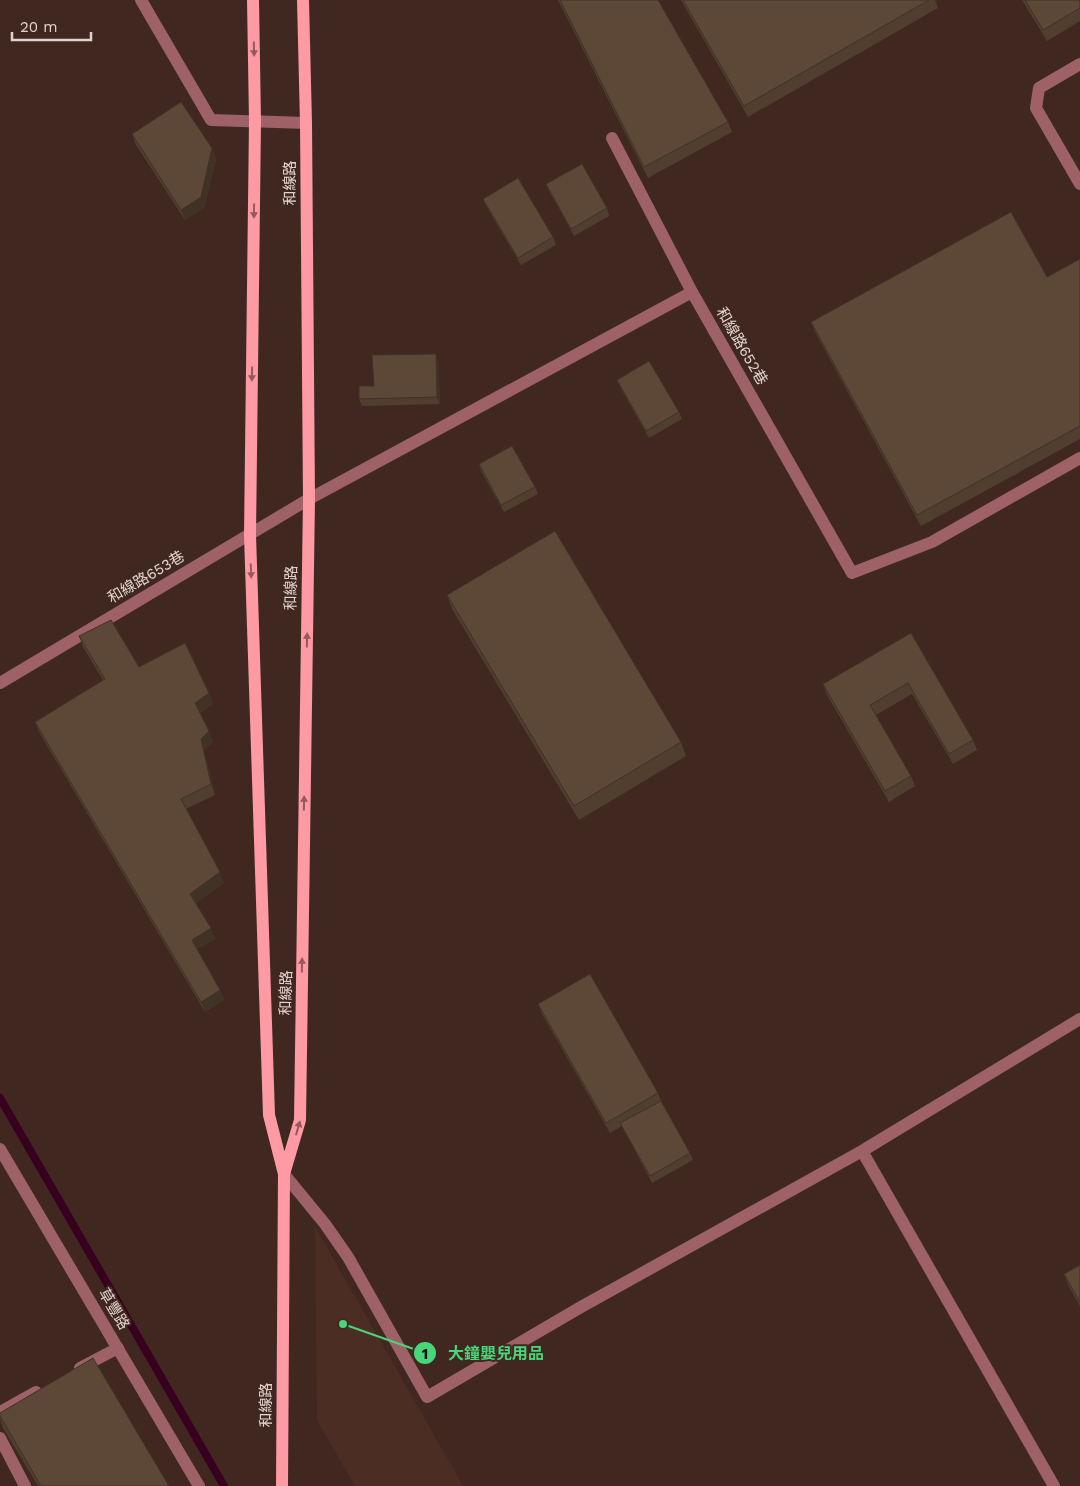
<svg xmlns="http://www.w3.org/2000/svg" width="1080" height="1486" font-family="'Work Sans','Noto Sans TC',sans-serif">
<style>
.built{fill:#4c2d24}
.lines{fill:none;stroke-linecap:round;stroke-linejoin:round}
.stream{stroke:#37001f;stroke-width:8}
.minor{stroke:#9e6167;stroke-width:12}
.major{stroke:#fd9aa3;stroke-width:12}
.wall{fill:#503e2f}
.shaded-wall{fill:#413226}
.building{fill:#5d4837;stroke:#413226}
.oneway{fill:#955b5c}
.labels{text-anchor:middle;stroke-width:4;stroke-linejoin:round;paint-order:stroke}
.street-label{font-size:15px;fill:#e2d2cd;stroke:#402821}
.leader{fill:none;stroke:#47d779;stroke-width:2}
.callout-dot{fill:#47d779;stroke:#402821;stroke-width:2}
.mark-label{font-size:15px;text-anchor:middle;font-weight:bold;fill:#111}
.callout-label{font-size:16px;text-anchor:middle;font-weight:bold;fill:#47d779;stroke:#402821;stroke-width:4;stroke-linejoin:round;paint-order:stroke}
</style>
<rect width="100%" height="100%" fill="#402821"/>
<path class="built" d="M315 1227 463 1486H355L317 1420Z"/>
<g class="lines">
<path class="stream" d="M0 1098 224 1486"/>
<path class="minor" d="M141 0 211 120 306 123
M1080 64 1039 88 1036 108 1080 184
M612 138 692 292
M0 683 309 499 692 292 852 573 932 542 1080 458
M0 1149 199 1486
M862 1151 1054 1486
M284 1174 325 1224 348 1257 427 1397 581 1307 862 1151 1080 1019
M80 1368 118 1348
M0 1412 36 1392
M0 1438 25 1486"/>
<path class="major" d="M253 0 255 121 250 535 269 1115 284 1174 282 1486
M284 1174 300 1120 309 499 306 123 303 0"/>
</g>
<path class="wall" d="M558 0H658L728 122 732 132 648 178Z
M681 0H935L938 8 748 117Z
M1022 0H1080V21L1047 41Z
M132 134 212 148 216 159 204 208 185 220 136 145Z
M546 184 607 208 609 216 574 236 549 191Z
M483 199 553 237 556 245 521 265 486 206Z
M1080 259V439L921 526 815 332 811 322 1047 277Z
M438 361 440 404 362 406 359 399 374 386Z
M617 380 679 412 682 419 649 438 620 387Z
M479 464 535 487 538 494 504 512 481 471Z
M447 595 681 742 686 756 579 820 452 609Z
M911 633 973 740 977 750 953 764 912 694 876 715 911 776 915 786 889 802 827 695 823 684Z
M79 636 139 667 209 693 213 704 200 713 209 731 213 742 204 750 215 795 186 809 224 883 196 903 215 939 197 949 220 990 224 1000 205 1012 39 732 35 722 103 680 83 647Z
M538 1004 658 1093 661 1101 690 1153 693 1160 652 1183 622 1126 610 1133 542 1014Z
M1080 1265V1306L1068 1285 1064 1274Z
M0 1413 169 1486H38L3 1428 0 1418Z"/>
<path class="shaded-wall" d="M212 148 216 159 204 208 185 220 181 210Z
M436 354 438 361 440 404 437 397Z
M209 693 213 704 199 713 195 703Z
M209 731 213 742 204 750 215 795 211 784 201 739Z
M220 872 224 883 194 905 190 894Z
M211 928 215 939 196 950 192 940Z
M220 990 224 1000 205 1012 201 1002Z"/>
<path class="building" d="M560 0H658L728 122 644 167Z
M683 0H929L744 106Z
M1025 0H1080V8L1043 30Z
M181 102 212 148 201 197 181 210 132 134Z
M582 164 607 208 571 229 546 184Z
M518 178 553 237 518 258 483 199Z
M1011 212 1047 277 1080 259V426L917 515 811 322Z
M436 354 437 397 359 399V386H374L372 355Z
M649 361 679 412 646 431 617 380Z
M512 446 535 487 501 505 479 464Z
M555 531 681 742 574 806 447 595Z
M111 620 139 667 185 643 209 693 195 703 209 731 201 739 211 784 181 799 220 872 190 894 211 928 192 940 220 990 201 1002 35 722 105 679 79 636Z
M911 633 973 740 949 754 908 683 870 705 911 776 885 791 823 684Z
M590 974 658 1093 606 1123 538 1004Z
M661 1101 690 1153 650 1176 620 1123Z
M1080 1265V1302L1064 1274Z
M93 1358 169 1486H41L0 1416V1413Z"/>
<defs><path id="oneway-solid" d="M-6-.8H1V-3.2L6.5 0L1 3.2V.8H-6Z" transform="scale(1.25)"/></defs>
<g class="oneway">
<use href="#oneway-solid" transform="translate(254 49) rotate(89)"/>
<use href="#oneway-solid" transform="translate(254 211) rotate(91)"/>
<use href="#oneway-solid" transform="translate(252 374) rotate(91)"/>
<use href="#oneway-solid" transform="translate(251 571) rotate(88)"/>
<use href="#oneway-solid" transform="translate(307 640) rotate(-89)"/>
<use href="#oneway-solid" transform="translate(304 803) rotate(-89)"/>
<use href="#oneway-solid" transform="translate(302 965) rotate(-89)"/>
<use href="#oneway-solid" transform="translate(298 1128) rotate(-74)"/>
</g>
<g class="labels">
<g class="street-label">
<text transform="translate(290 183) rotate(-90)" y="5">和線路</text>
<text transform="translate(742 346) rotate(60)" y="5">和線路652巷</text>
<text transform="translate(146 577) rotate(-31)" y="5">和線路653巷</text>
<text transform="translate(291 588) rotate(-89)" y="5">和線路</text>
<text transform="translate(286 993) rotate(-89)" y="5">和線路</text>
<text transform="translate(114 1309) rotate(59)" y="5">草豐路</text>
<text transform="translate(266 1405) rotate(-90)" y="5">和線路</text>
</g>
</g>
<path class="leader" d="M343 1324L425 1353"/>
<g class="callout-dot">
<circle cx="343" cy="1324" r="5"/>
<circle cx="425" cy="1353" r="12"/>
</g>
<g class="mark-label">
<text x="425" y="1359">1</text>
</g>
<g class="callout-label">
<text x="496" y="1359">大鐘嬰兒用品</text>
</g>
<path d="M12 32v8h79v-8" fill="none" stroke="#e2d2cd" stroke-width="2.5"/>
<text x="20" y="32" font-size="15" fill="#e2d2cd" stroke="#402821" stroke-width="4" paint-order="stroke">20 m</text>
</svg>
